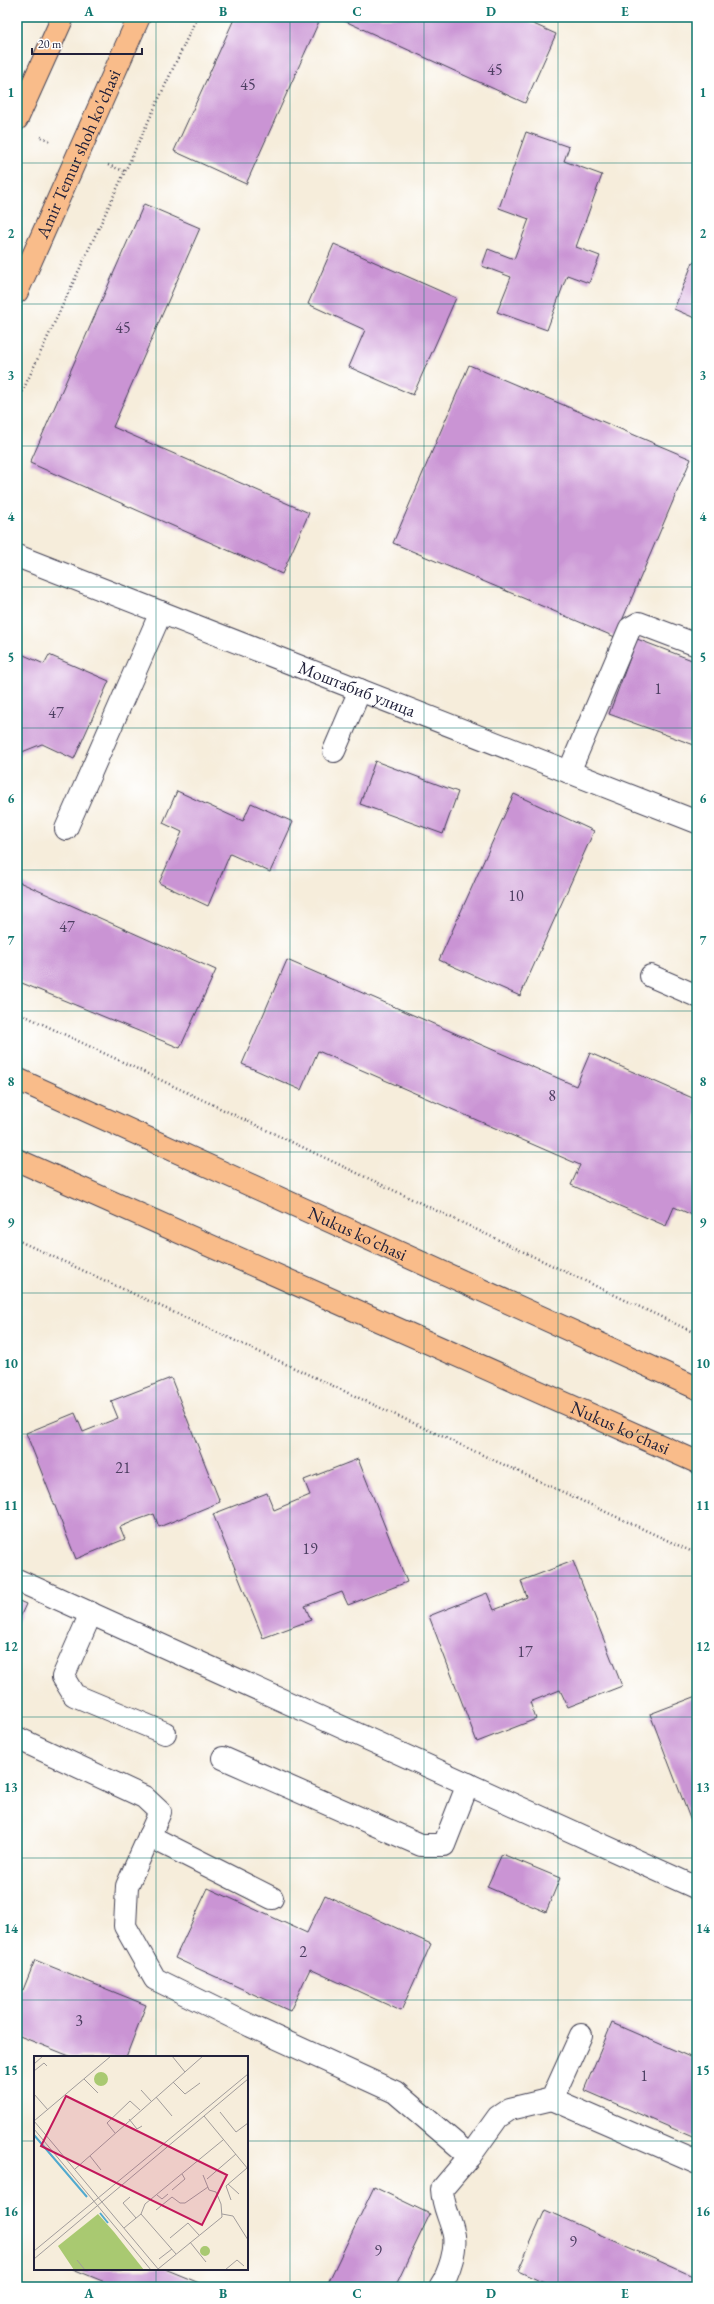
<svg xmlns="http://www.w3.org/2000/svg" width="714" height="2304" font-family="'EB Garamond',serif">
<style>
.building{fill:#ca94d4}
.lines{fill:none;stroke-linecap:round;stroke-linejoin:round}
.minor-casing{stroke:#424053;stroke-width:24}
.major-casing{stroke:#424053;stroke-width:24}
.path{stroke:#424053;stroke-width:2.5;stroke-dasharray:1 3;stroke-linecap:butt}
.minor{stroke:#fff;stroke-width:22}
.major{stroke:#f9bc8a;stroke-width:22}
.grid{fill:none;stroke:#0f766e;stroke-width:1;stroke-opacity:0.55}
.labels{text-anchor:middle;stroke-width:3;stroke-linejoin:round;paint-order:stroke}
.number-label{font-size:16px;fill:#4c3e61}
.street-label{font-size:18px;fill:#22223b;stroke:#fff}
.inset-river{fill:none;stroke:#52aacf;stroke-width:2}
.inset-road{fill:none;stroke:#a19c9b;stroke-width:1}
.view{fill:#c2185b;fill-opacity:0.15;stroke:#c2185b;stroke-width:2}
.inset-edge{fill:none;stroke:#22223b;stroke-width:2}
.neatline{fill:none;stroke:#0f766e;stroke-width:1.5}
.grid-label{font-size:13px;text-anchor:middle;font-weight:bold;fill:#0f766e}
</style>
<rect width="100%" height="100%" fill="#fff"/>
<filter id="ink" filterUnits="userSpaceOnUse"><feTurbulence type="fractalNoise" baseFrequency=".025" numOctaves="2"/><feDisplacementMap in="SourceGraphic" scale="8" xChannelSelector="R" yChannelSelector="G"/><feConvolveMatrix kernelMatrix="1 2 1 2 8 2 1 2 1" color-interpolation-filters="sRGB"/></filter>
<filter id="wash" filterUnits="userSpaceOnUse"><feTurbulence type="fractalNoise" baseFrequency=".012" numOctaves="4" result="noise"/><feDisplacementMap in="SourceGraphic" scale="16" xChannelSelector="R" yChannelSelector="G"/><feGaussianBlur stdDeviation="0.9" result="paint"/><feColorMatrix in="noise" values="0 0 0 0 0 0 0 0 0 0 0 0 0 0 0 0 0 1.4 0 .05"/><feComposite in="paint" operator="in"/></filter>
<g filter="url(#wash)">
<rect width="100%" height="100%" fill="#f6eddb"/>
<g id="blocks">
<path class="building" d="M235 17H321L246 184 174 151Z
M336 17H518L556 34 525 103Z
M526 132 569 147 564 161 602 175 576 247 600 256 589 283 567 275 547 330 497 312 511 277 482 266 488 249 514 259 529 219 499 208Z
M144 204 200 228 113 427 309 513 282 574 30 463Z
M334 244 456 298 413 395 349 367 365 330 308 304Z
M693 262 697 264V319L674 309Z
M469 365 691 459 615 637 393 543Z
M637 639 697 662V746L609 714Z
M17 652 44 664 49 655 109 681 74 759 42 744 22 752 17 762Z
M375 761 458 792 443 834 360 804Z
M177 791 243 821 251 803 293 822 270 872 230 854 208 906 159 883 182 832 163 823Z
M514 794 594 831 520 996 439 960Z
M17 881 216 970 180 1048 17 981Z
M287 960 576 1086 590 1053 697 1100V1217L674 1207 666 1226 571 1185 580 1165 318 1051 301 1090 242 1064Z
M171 1378 220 1502 159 1527 154 1514 137 1520 120 1527 125 1539 76 1559 26 1433 75 1413 83 1432 118 1418 111 1401Z
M358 1459 407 1582 348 1605 342 1592 305 1606 311 1620 263 1638 213 1514 267 1493 274 1510 310 1495 304 1480Z
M573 1561 622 1686 568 1707 560 1690 530 1702 536 1719 477 1742 429 1616 487 1593 494 1610 527 1597 521 1581Z
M17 1600 26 1604 17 1624Z
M697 1696V1837L650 1714Z
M502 1854 560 1878 546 1912 487 1887Z
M208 1888 307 1933 325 1895 431 1944 401 2011 310 1969 290 2011 175 1958Z
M35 1960 146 2005 126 2057H72L17 2035V1988L23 1990Z
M612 2023 697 2060V2139L584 2090Z
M374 2187 430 2214 395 2287H326Z
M545 2210 697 2278V2287H553L518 2271Z
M73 2269H165L209 2287H117Z"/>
</g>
</g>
<g filter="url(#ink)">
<use href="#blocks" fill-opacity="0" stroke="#424053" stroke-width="1"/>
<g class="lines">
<g class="minor-casing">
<g id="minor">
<path id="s1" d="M17 556 697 822"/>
<path d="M334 751 360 690"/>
<path d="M569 772 630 628 639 623 697 645"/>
<path d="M66 829 161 612"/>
<path d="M651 976 697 996"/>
<path d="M17 1580 697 1888"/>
<path d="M91 1613 63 1677 74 1695 165 1733"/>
<path d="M17 1738 144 1797 160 1812 127 1886 125 1926 155 1979 251 2026 395 2092 470 2156"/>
<path d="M223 1758 421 1845H444L468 1784"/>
<path d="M149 1836 272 1898"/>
<path d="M552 2099 697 2162"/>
<path d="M440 2287C449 2273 458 2247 453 2231 449 2215 443 2207 442 2189L470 2156 498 2117 510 2109 552 2099 581 2035"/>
</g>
</g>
<g class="major-casing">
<g id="major">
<path d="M17 119 63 17"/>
<path id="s2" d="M17 292 139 17"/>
<path id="s3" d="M17 1079 697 1388"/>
<path id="s4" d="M17 1160 697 1462"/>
</g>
</g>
<path class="path" d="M41 137 51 141
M108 165 124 171
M17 403 197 17
M17 1012 697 1334
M17 1240 697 1554"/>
<use href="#minor" class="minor"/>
<use href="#major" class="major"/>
</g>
</g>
<path class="grid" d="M156 17V2057M290 17V2287M424 17V2287M558 17V2287M17 163H697M17 304H697M17 446H697M17 587H697M17 728H697M17 870H697M17 1011H697M17 1152H697M17 1293H697M17 1434H697M17 1576H697M17 1717H697M17 1858H697M17 2000H697M17 2141H35M247 2141H697M156 2269V2287"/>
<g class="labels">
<g class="number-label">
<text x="495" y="75">45</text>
<text x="248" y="90">45</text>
<text x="123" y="333">45</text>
<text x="658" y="694">1</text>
<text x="56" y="718">47</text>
<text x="516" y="901">10</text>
<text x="67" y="932">47</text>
<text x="552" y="1101">8</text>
<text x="123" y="1473">21</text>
<text x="310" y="1554">19</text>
<text x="525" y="1657">17</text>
<text x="303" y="1957">2</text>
<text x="79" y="2026">3</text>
<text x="644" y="2081">1</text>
<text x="573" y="2247">9</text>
<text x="378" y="2256">9</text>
</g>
<g class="street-label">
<text dy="6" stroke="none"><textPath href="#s2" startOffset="151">Amir Temur shoh ko'chasi</textPath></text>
<text dy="6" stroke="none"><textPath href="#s1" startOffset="365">Моштабиб улица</textPath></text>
<text dy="6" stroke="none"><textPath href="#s3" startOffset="374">Nukus ko'chasi</textPath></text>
<text dy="6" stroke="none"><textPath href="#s4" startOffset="660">Nukus ko'chasi</textPath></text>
</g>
</g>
<g transform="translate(34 2056)">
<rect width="214" height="214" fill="#f6eddb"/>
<path d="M60 23a7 7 0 1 1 14 0a7 7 0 1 1-14 0ZM64 158 80 176 110 214H40L24 190ZM166 195a5 5 0 1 1 10 0a5 5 0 1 1-10 0Z" fill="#a9c971"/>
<path class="inset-river" d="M0 79 53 141M66 157 74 167"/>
<path class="inset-road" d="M138 0 151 16M0 8 9 0M0 15 10 7 13 10M50 23 64 37M139 26 151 38 166 27M107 34 117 45M0 38 14 54M122 41 138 60M186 56 202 76 214 67M170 60 214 113M95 63 103 73 108 70M0 65 77 0M0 65 125 214M0 73 117 214M81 77 73 67 96 45 106 54M56 100 67 114M41 113 169 0M173 123 202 98M194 128 205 138M138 134 151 123 148 118M123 139 128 143 134 138M96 141 89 147 102 162M197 144 192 130 213 112M122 154 138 141 146 147H151L174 131M107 158 142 198M188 158 199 160 214 184M90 172 107 158 111 148 189 84M136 182 154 167 165 179M156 186 172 206M0 195 214 18M0 203 214 23M125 203 138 193M43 204 51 214M124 213 188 161 187 148 182 136 175 134 169 119M191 214 203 204 210 210"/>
<path class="view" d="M32 40 193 119 168 169 7 90Z"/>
<rect width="214" height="214" class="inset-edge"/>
</g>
<rect width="714" height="2304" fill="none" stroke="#fff" stroke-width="44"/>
<path d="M32 48v6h110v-6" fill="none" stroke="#22223b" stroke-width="2"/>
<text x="38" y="48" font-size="12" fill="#22223b" stroke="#ffffff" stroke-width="3" paint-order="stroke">20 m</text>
<rect x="22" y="22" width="670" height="2260" class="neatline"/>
<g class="grid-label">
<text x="89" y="16">A</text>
<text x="223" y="16">B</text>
<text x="357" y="16">C</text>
<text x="491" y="16">D</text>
<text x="625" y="16">E</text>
<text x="11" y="97">1</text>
<text x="703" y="97">1</text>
<text x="11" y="238">2</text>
<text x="703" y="238">2</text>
<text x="11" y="380">3</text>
<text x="703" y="380">3</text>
<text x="11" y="521">4</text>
<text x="703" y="521">4</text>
<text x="11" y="662">5</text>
<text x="703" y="662">5</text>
<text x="11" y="803">6</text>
<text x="703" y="803">6</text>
<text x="11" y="945">7</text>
<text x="703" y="945">7</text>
<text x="11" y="1086">8</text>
<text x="703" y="1086">8</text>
<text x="11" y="1227">9</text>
<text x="703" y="1227">9</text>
<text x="11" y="1368">10</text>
<text x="703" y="1368">10</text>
<text x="11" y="1510">11</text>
<text x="703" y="1510">11</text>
<text x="11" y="1651">12</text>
<text x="703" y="1651">12</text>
<text x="11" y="1792">13</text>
<text x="703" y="1792">13</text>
<text x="11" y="1933">14</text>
<text x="703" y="1933">14</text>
<text x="11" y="2075">15</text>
<text x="703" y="2075">15</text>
<text x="11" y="2216">16</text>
<text x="703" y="2216">16</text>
<text x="89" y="2298">A</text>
<text x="223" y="2298">B</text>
<text x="357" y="2298">C</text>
<text x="491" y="2298">D</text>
<text x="625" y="2298">E</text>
</g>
</svg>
